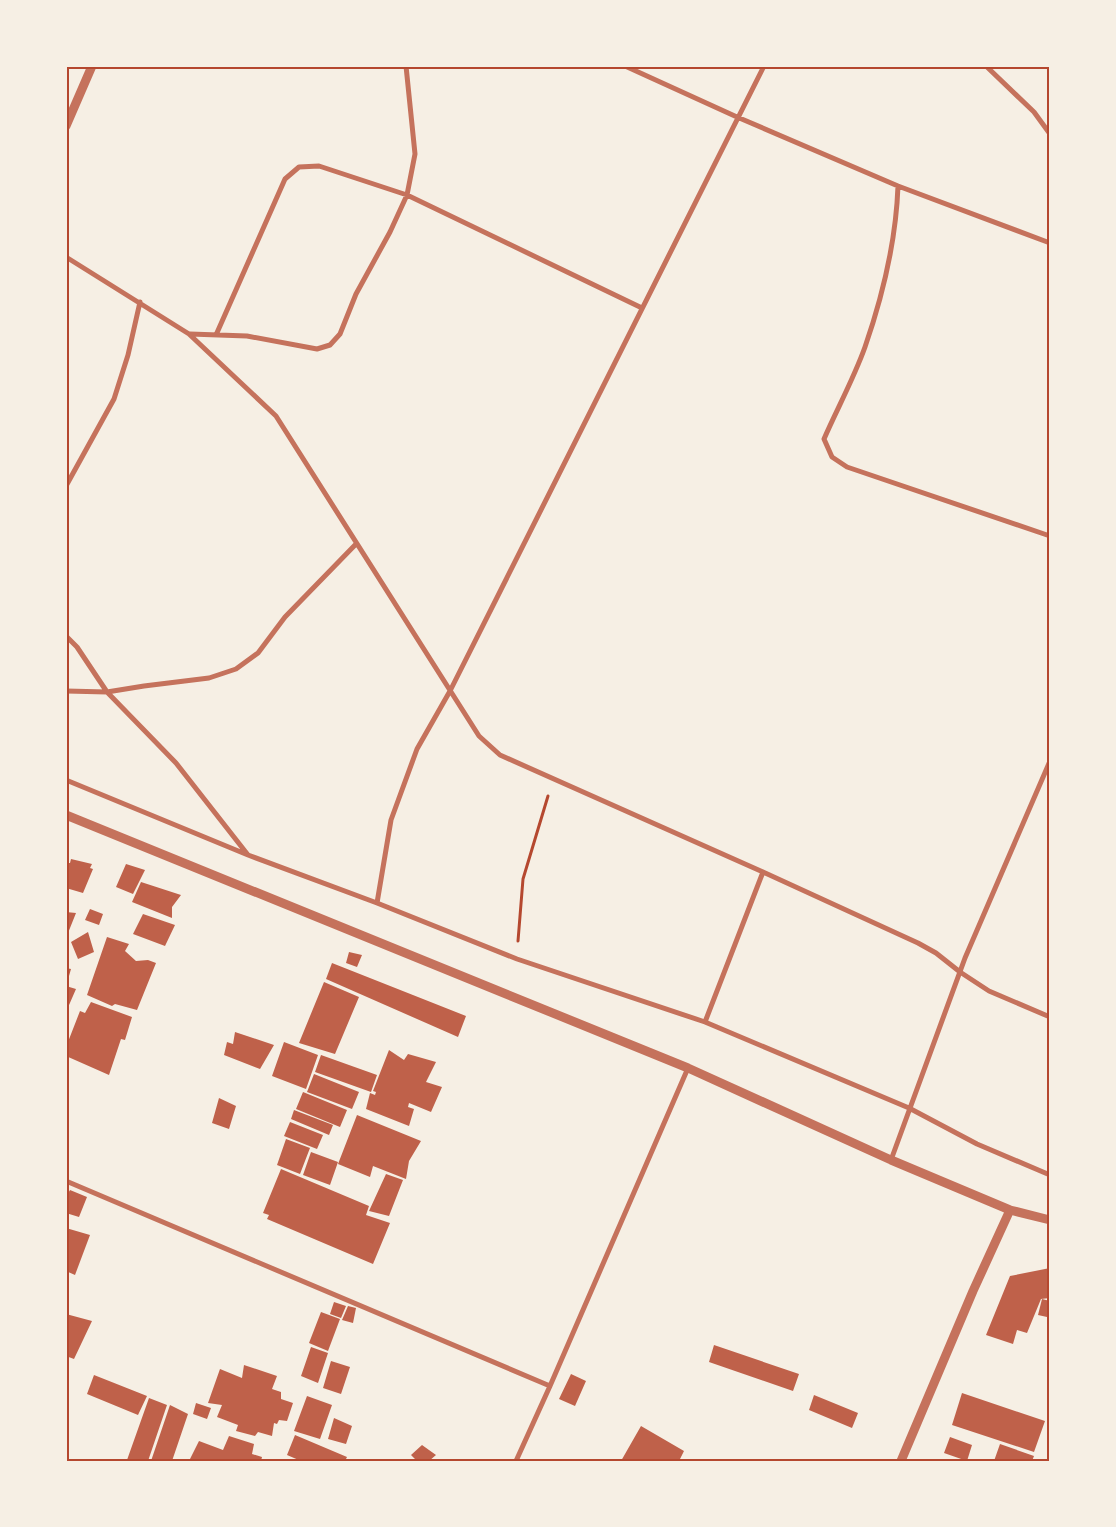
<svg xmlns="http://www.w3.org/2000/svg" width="1116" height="1527" font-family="'Source Sans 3',sans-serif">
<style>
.building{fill:#bf614a}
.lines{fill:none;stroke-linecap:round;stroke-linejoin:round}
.path{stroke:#b5482f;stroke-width:3}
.minor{stroke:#c5725c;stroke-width:5}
.tertiary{stroke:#c5725c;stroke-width:9}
.neatline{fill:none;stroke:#b5482f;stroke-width:2}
</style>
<rect width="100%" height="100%" fill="#f6efe4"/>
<path class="building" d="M71 859 92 864 90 868 93 869 83 893 66 888V863H70Z
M126 864 145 870 133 894 116 887Z
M141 882 181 895 172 907V918L132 902Z
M90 909 103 914 99 925 85 920Z
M66 912 76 913 66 938Z
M143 914 175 925 165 946 133 934Z
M88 932 94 952 78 959 71 942Z
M107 937 129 944 125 951 136 961 148 960 156 963 137 1010 115 1004 112 1006 87 995Z
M349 952 362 955 357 967 346 963Z
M332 963 466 1016 458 1037 326 979Z
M66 968 71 969 67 983H66Z
M324 982 359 997 335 1054 299 1043Z
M66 986 76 989 66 1012Z
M91 1002 132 1017 125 1040 121 1039 109 1075 66 1056V1047L80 1011 85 1013Z
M235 1032 274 1045 260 1069 224 1055 227 1042 233 1044Z
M284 1042 318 1055 306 1089 272 1076Z
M389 1050 404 1060 408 1054 436 1062 426 1082 442 1087 431 1112 409 1103 408 1107 414 1109 409 1126 366 1109 370 1093 375 1095 376 1092 373 1091Z
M321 1055 377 1075 371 1092 315 1072Z
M314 1074 359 1092 352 1109 307 1092Z
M303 1092 347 1110 340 1127 296 1109Z
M219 1098 236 1106 229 1129 212 1123Z
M294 1110 333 1125 329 1135 291 1119Z
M357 1115 421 1141 409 1161 406 1179 373 1166 370 1177 338 1164Z
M290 1122 323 1135 317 1149 284 1136Z
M286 1139 310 1148 300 1174 277 1165Z
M311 1152 338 1162 330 1185 303 1175Z
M281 1169 369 1206 366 1215 390 1223 373 1264 267 1219 269 1215 263 1213Z
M386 1174 403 1180 389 1216 369 1211Z
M70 1190 87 1197 79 1217 66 1213V1197Z
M66 1228 90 1235 75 1275 66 1271Z
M1050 1268V1298L1041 1299 1027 1333 1017 1330 1013 1344 986 1335 1010 1276Z
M1042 1299 1050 1301 1047 1317 1038 1315Z
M334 1302 346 1306 341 1318 330 1314Z
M348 1306 356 1308 353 1323 342 1320Z
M321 1312 340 1319 328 1351 309 1343Z
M66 1314 92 1321 74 1359 66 1356Z
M714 1345 799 1374 793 1391 709 1362Z
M311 1347 328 1353 318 1383 301 1376Z
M331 1361 350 1367 341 1394 323 1388Z
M244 1365 277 1376 272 1389 281 1392V1399L293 1403 287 1421 279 1420 277 1424 274 1423 272 1436 258 1432 255 1436 236 1431 238 1425 217 1417 222 1405 208 1403 220 1369 242 1378Z
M571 1374 586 1381 575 1406 559 1399Z
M94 1375 147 1396 138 1415 87 1394Z
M962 1393 1045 1421 1034 1452 952 1425Z
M814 1395 858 1413 852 1428 809 1410Z
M307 1396 332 1405 320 1439 294 1431Z
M149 1398 167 1405 148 1461 127 1460Z
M196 1403 211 1408 207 1419 193 1414Z
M170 1405 188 1414 172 1461H151Z
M334 1418 352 1426 346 1444 328 1439Z
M641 1426 684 1451 679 1461H621Z
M295 1435 347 1457 345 1461H301L287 1455Z
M229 1436 254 1444 252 1454 262 1457 261 1461H189L199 1441 223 1450Z
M950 1437 972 1445 967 1461 944 1453Z
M1000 1444 1034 1456 1032 1461H994Z
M422 1445 436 1455 429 1461H417L411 1455Z"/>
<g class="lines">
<path class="path" d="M518 941 523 879 548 796"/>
<path class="minor" d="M625 66 737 117 898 186 1050 243
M986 66 1034 112 1050 134
M898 186C896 241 883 295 865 347 854 378 837 409 824 439L832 457 847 467 1050 536
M66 257 189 334 276 416 479 736 500 755 763 872 918 943 936 953 960 972 989 991 1050 1017
M190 334 247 336 317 349 330 345 340 334 356 294 390 232 407 195 415 154 406 66
M216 335 285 179 299 167 319 166 407 195 642 308
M66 486 114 399 128 355 140 302
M66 636 77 647 107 692 176 763 248 855 377 903 517 959 705 1022 909 1108 977 1144 1050 1175
M66 691 107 692 144 686 209 678 236 669 258 653 285 617 356 544
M66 780 248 855
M377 903 391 820 417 749 450 691 764 66
M705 1022 763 872
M891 1160 965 958 1050 761
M66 1181 550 1386
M516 1461 550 1386 688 1068"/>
<path class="tertiary" d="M66 126 92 66
M66 815 688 1068 891 1160 1010 1210 1050 1220
M901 1461 973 1291 1010 1210"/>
</g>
<rect width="1116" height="1527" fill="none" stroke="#f6efe4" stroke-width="135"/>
<rect x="68" y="68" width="980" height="1392" class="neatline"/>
</svg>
